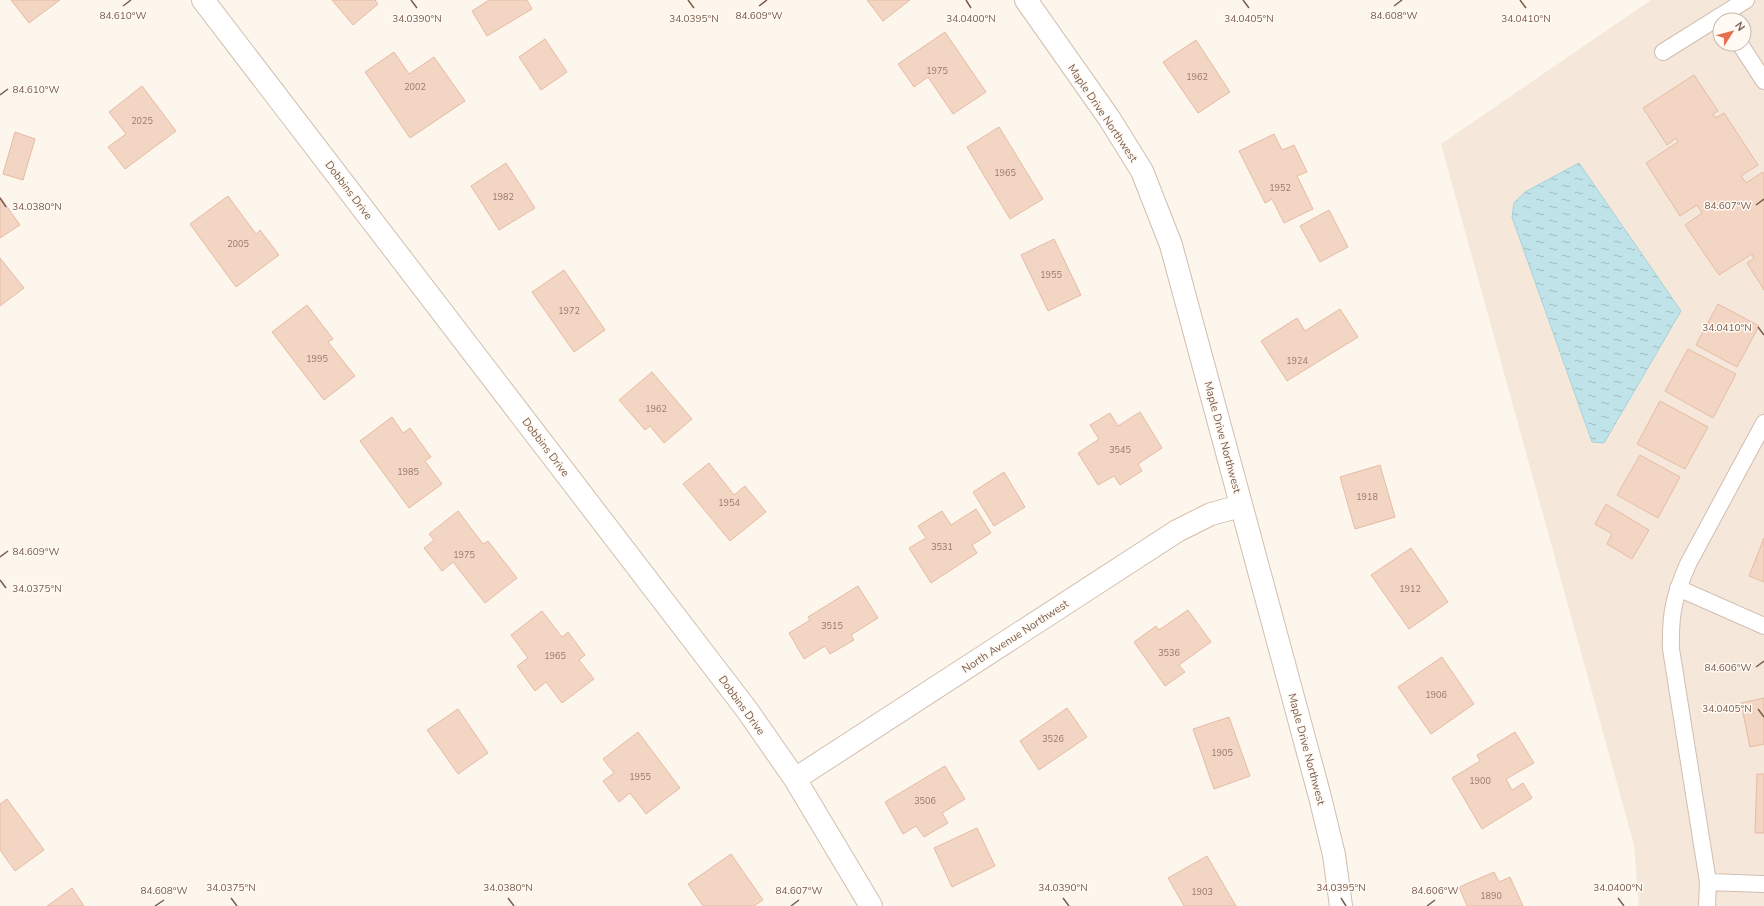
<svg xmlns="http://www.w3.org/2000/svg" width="1764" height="906" font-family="'Nunito Sans',sans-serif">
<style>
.residential{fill:#f5e8da;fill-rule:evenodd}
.water{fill:url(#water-ripples);stroke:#a5d3da}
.building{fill:#f3d5c3;stroke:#e6bba3}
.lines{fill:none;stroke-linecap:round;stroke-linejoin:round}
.lane-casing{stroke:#d1beb0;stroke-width:18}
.street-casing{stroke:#d1beb0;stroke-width:24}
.lane{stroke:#fff;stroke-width:16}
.street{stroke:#fff;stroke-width:22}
.ticks{fill:none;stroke:#7a5c4d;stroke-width:1.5}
.labels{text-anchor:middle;stroke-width:3;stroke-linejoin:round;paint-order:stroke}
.number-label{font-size:9px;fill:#987a6a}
.street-label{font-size:11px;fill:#7a5c4d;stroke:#fffaf3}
.ticks-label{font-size:10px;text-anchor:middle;fill:#7a5c4d;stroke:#fffaf3;stroke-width:3;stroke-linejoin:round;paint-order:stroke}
</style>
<defs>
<pattern id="water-ripples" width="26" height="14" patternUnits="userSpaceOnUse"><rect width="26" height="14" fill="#bfe3e8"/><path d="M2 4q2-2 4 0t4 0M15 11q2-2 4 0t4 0" fill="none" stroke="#a0bbbe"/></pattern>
</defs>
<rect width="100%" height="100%" fill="#fdf6ec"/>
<path class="residential" d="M1651 0H1764V906H1639L1634 845 1441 144ZM1720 20H1744V44H1720Z"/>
<path class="water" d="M1579 163 1681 311 1604 443 1592 442 1512 217 1514 203 1525 192Z"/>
<path class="building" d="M11 0H60L29 23Z
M332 0H375L378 4 353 25Z
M489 0H527L532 9 487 36 472 11Z
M867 0H910L883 21Z
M945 32 986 92 953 114 928 77 914 87 898 64Z
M545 39 567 72 541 90 519 57Z
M1196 40 1230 92 1198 113 1163 62Z
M394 52 409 74 434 57 465 101 410 138 365 72Z
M1694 75 1718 111 1713 114 1716 118 1724 113 1758 165 1741 176 1746 183 1763 172 1764 174V290L1747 263 1754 258 1752 254 1719 275 1685 225 1702 213 1697 205 1680 216 1646 163 1678 142 1676 138 1667 145 1643 108Z
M142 86 176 131 125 169 108 147 126 134 109 112Z
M999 127 1043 199 1010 219 967 147Z
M15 132 35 139 23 180 3 174Z
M1274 134 1282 150 1294 145 1307 172 1297 176 1313 209 1284 223 1272 199 1265 203 1239 151Z
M506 163 535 208 499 230 471 186Z
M228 196 256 234 260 230 279 255 236 287 190 224Z
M0 197 20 225 0 238Z
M1329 210 1348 247 1320 262 1300 226Z
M1054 239 1081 295 1048 311 1021 255Z
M0 258 24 288 0 306Z
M564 270 605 330 574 352 532 292Z
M1718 304 1759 326 1737 367 1696 345Z
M307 305 333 339 328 342 355 376 324 400 272 332Z
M1340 309 1358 337 1287 381 1261 341 1297 318 1305 331Z
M1688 349 1736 374 1713 418 1665 391Z
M652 372 692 419 664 443 650 426 645 430 619 400Z
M1660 401 1708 427 1685 469 1637 444Z
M1140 412 1162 448 1138 464 1142 471 1120 485 1114 476 1098 485 1078 453 1099 439 1090 425 1110 413 1118 426Z
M392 417 403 433 410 428 431 457 425 461 442 484 409 508 360 441Z
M1640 455 1680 477 1658 518 1617 495Z
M709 463 734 495 745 486 766 512 730 541 683 484Z
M1380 465 1395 517 1355 529 1340 477Z
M1004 472 1025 507 994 526 973 492Z
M1606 504 1649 530 1632 559 1607 544 1612 534 1595 524Z
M976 509 991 533 972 545 977 553 931 583 909 548 926 538 918 526 942 511 951 525Z
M458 511 483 544 488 541 517 578 485 603 453 562 442 571 424 548 434 540 429 534Z
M1764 538V582L1749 576Z
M1411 548 1448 602 1409 629 1371 575Z
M858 586 878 618 851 635 854 640 830 654 825 646 804 659 789 633 810 620 808 617Z
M1188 610 1211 642 1179 665 1185 672 1165 686 1134 642 1156 626 1159 630Z
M542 611 562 637 568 632 585 655 579 660 594 679 562 703 546 682 535 691 517 666 528 658 511 635Z
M1442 657 1474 704 1431 734 1398 687Z
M1764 698V744L1750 747 1741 703Z
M1067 708 1087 737 1039 770 1020 741Z
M458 709 488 753 458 774 427 730Z
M1229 717 1250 776 1214 789 1193 729Z
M638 732 680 788 646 814 630 793 619 802 603 781 614 773 603 759Z
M1515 732 1534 763 1506 779 1512 790 1523 783 1532 798 1482 829 1452 778 1480 761 1477 755Z
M945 766 965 799 942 813 948 823 924 837 916 826 903 834 885 802Z
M1757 774H1764V833H1755Z
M7 799 44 850 15 871 0 850V804Z
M977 828 995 866 952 887 934 848Z
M731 854 763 900 754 906H703L688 884Z
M1207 856 1236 906H1184L1168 878Z
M1494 872 1499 882 1510 877 1523 906H1467L1459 887Z
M72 888 84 906H47Z"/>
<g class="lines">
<g class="lane-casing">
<path id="lane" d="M1740 44 1764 81
M1663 52 1746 0
M1764 423 1688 564C1674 596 1670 614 1671 649L1708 882 1764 884
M1678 588 1764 626
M1707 906 1708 882"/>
</g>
<g class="street-casing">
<path id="street" d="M203 0 747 710 795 779 871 906
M1026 0 1109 118 1142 171 1171 245 1320 797 1334 855 1341 906
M795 779 1177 531 1211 514 1241 506"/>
</g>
<use href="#lane" class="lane"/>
<use href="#street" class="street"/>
</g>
<path class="ticks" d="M411 0 417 8M688 0 694 8M966 0 971 8M1243 0 1249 8M1520 0 1526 8M123 6 131 0M759 6 767 0M1394 6 1402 0M0 95 8 89M0 198 6 207M1756 205 1764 199M1758 327 1764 335M0 557 8 551M0 580 6 588M1756 667 1764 661M1758 709 1764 717M231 898 237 906M508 898 514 906M1063 898 1069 906M1341 898 1346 906M1618 898 1624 906M155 906 164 900M791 906 799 900M1427 906 1435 900"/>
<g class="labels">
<g class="number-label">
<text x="937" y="74">1975</text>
<text x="1197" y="80">1962</text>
<text x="415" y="90">2002</text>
<text x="142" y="124">2025</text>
<text x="1005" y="176">1965</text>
<text x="1280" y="191">1952</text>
<text x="503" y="200">1982</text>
<text x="238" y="247">2005</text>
<text x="1051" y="278">1955</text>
<text x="569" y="314">1972</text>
<text x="317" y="362">1995</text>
<text x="1297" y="364">1924</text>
<text x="656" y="412">1962</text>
<text x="1120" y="453">3545</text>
<text x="408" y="475">1985</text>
<text x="1367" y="500">1918</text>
<text x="729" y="506">1954</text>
<text x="942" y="550">3531</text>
<text x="464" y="558">1975</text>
<text x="1410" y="592">1912</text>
<text x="832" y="629">3515</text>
<text x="1169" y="656">3536</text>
<text x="555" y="659">1965</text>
<text x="1436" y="698">1906</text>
<text x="1053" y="742">3526</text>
<text x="1222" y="756">1905</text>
<text x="640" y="780">1955</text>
<text x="1480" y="784">1900</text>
<text x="925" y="804">3506</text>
<text x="1202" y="895">1903</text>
<text x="1491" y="899">1890</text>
</g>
<g class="street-label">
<text transform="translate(1103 113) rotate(56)" y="4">Maple Drive Northwest</text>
<text transform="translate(349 190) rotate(53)" y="4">Dobbins Drive</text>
<text transform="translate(1223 437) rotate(75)" y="4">Maple Drive Northwest</text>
<text transform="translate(546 447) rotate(53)" y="4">Dobbins Drive</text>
<text transform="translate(1015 636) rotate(-33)" y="4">North Avenue Northwest</text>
<text transform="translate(742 705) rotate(54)" y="4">Dobbins Drive</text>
<text transform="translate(1307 749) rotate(75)" y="4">Maple Drive Northwest</text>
</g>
</g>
<g class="ticks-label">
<text x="1394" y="19">84.608°W</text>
<text x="123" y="19">84.610°W</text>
<text x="759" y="19">84.609°W</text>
<text x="971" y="22">34.0400°N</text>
<text x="1526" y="22">34.0410°N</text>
<text x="417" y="22">34.0390°N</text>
<text x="694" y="22">34.0395°N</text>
<text x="1249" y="22">34.0405°N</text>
<text x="36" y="93">84.610°W</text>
<text x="1728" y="209">84.607°W</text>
<text x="37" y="210">34.0380°N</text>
<text x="1727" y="331">34.0410°N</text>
<text x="36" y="555">84.609°W</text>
<text x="37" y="592">34.0375°N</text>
<text x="1728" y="671">84.606°W</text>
<text x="1727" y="712">34.0405°N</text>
<text x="231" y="891">34.0375°N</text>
<text x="508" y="891">34.0380°N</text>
<text x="1063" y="891">34.0390°N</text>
<text x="1341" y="891">34.0395°N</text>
<text x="1618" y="891">34.0400°N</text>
<text x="164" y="894">84.608°W</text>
<text x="799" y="894">84.607°W</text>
<text x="1435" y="894">84.606°W</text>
</g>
<g transform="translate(1732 32) rotate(54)"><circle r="19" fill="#fffaf3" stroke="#cabbb1"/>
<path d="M0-3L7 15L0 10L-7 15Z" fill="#e76f51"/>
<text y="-6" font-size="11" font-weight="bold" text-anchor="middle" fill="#7a5c4d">N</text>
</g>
</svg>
